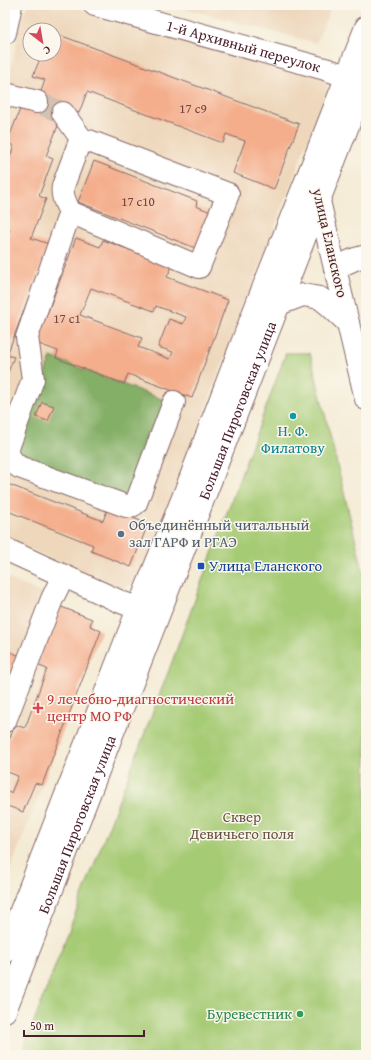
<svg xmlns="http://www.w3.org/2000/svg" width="371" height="1060" font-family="'Gentium Book Plus',serif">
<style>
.built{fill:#eed7bb;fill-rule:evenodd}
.green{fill:#a6cb75;stroke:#787550}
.forest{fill:#84af66;stroke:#676748}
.building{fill:#f4ae8c;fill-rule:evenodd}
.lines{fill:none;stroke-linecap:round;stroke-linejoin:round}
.minor-tunnel{stroke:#d2c2b2;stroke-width:22;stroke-dasharray:22 11;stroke-linecap:butt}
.minor-casing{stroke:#866666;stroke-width:24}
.major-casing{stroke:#866666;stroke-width:24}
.minor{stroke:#fff;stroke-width:22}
.major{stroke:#fff;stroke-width:22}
.culture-dot{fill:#0f9aa8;stroke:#fbf7ec;stroke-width:1.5}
.service-dot{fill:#5c6f8a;stroke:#fbf7ec;stroke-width:1.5}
.transit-dot{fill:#1a4fb4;stroke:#fbf7ec;stroke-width:1.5}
.health-dot{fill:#e0444e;stroke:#fbf7ec;stroke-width:1.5}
.leisure-dot{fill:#2e9e5b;stroke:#fbf7ec;stroke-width:1.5}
.labels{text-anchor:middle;stroke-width:3;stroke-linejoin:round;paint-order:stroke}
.number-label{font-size:13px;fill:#744343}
.street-label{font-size:15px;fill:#4a1f2b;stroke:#fbf7ec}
.culture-label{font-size:15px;fill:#0d838f;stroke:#fbf7ec}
.service-label{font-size:15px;fill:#4e5e75;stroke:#fbf7ec;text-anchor:start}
.transit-label{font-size:15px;fill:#164399;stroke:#fbf7ec;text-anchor:start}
.health-label{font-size:15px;fill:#be3a42;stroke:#fbf7ec;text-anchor:start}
.park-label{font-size:15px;fill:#665341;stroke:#fbf7ec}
.leisure-label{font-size:15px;fill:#27864d;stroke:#fbf7ec;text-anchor:end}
</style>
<rect width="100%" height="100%" fill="#fbf7ec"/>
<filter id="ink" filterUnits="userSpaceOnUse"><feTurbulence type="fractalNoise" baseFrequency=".025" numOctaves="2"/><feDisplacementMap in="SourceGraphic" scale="8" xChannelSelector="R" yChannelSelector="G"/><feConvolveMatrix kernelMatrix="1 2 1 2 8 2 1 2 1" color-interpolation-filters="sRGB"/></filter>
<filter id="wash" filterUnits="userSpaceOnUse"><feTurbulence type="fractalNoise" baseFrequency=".012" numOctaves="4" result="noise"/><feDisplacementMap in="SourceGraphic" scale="16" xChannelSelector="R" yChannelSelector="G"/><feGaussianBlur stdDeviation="0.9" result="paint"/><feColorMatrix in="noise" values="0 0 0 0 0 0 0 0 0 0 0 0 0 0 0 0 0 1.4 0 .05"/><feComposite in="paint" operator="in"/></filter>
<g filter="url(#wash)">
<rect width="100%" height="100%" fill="#f4ebd4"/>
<path class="built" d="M28 5H67L324 77 328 87 140 580 120 589 5 538V100L22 15ZM30 30H54V54H30Z
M172 5H332L316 43Z
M5 577 61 602 59 606 92 619 90 626 101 631 5 884Z"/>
<path class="green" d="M286 353H310L366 583V1055H21L169 670Z"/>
<path class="forest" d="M51 357 167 401 129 501 15 455Z"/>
<g id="blocks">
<path class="building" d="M54 33 299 124 274 189 233 173 245 141 226 134 223 143 87 92 79 113 65 108 46 156 53 159 39 196 46 199 31 238 49 244 7 355 14 357 5 380V243L10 230 5 228V187L6 184H5V171L14 146 7 143 22 104 35 109 45 80 33 76 42 54H54Z
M94 161 197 201 196 206 213 213 198 249 78 202Z
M76 238 100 247 103 240 172 266 167 277 228 300 192 398 128 374 124 384 56 358 58 351 36 343ZM91 288 154 311 156 306 186 317 183 324 169 319 158 347 173 352 170 359 138 347 142 338 80 315Z
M42 402 54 406 48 421 36 417Z
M5 483 103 521 108 508 148 524 131 567 91 551 93 545 5 510Z
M59 606 92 619 90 626 101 631 42 785 35 783 23 812 5 805V791L11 793 18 776 5 771V750L15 725 25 728 47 669 37 665Z
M5 650 23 657 10 689 5 687Z"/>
</g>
</g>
<g filter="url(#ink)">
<use href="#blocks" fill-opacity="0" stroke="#866666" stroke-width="1"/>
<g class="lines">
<path class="minor-tunnel" d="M37 102 63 113"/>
<g class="minor-casing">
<g id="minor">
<path id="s1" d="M95 5 325 69 346 76"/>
<path d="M5 33 11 5"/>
<path d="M5 94 37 102"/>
<path d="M63 113 83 141"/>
<path d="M317 190 319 201 366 399"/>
<path d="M70 212 199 267 228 194 89 141H83L78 146 63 186C61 196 66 204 70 212L27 337 33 379 8 448C8 458 12 461 19 467L126 506C131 507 133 506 136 503L174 402"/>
<path d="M335 268 355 259 366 256"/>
<path d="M279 304 303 295 320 298 330 306 348 323"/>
<path d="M5 549 121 602 155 615"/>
<path d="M5 721 52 599 63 576"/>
</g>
</g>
<g class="major-casing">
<g id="major">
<path d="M5 952 138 609 184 495 260 296 313 163 366 27"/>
<path id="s2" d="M5 1011 366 79"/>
</g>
</g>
<use href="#minor" class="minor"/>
<use href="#major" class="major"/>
</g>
</g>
<circle class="culture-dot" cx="293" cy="416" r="4"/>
<circle class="service-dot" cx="121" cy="534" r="4"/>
<rect class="transit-dot" x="197" y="562" width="8" height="8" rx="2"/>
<path class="health-dot" d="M36 702h4v4h4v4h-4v4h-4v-4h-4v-4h4z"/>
<circle class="leisure-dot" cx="300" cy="1014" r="4"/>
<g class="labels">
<g class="number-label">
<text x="193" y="113">17 с9</text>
<text x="138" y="206">17 с10</text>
<text x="67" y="323">17 с1</text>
</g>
<g class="street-label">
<text dy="5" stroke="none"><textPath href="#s1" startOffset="154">1-й Архивный переулок</textPath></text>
<text transform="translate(330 243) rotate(77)" y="5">улица Еланского</text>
<text dy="5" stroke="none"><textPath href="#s2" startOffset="644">Большая Пироговская улица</textPath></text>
<text dy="5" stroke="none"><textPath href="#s2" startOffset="200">Большая Пироговская улица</textPath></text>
</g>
<g class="culture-label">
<text x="293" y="436">Н. Ф.<tspan x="293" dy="17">Филатову</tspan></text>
</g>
<g class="service-label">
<text x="129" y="530">Объединённый читальный<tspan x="129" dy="17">зал ГАРФ и РГАЭ</tspan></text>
</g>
<g class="transit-label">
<text x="209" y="571">Улица Еланского</text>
</g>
<g class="health-label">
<text x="47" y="704">9 лечебно-диагностический<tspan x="47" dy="17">центр МО РФ</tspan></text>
</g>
<g class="park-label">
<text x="242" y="822">Сквер<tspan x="242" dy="17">Девичьего поля</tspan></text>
</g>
<g class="leisure-label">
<text x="292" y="1019">Буревестник</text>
</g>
</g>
<rect width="371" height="1060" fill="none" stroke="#fbf7ec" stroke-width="20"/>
<g transform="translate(42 42) rotate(149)"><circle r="19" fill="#fbf7ec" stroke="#b4a19f"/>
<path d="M0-3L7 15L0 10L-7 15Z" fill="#d1495b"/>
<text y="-6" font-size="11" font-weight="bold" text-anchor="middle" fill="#4a1f2b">С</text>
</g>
<path d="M24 1030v6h120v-6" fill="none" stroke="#4a1f2b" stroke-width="2"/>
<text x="30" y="1030" font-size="12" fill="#4a1f2b" stroke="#fbf7ec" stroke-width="3" paint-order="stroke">50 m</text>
</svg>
